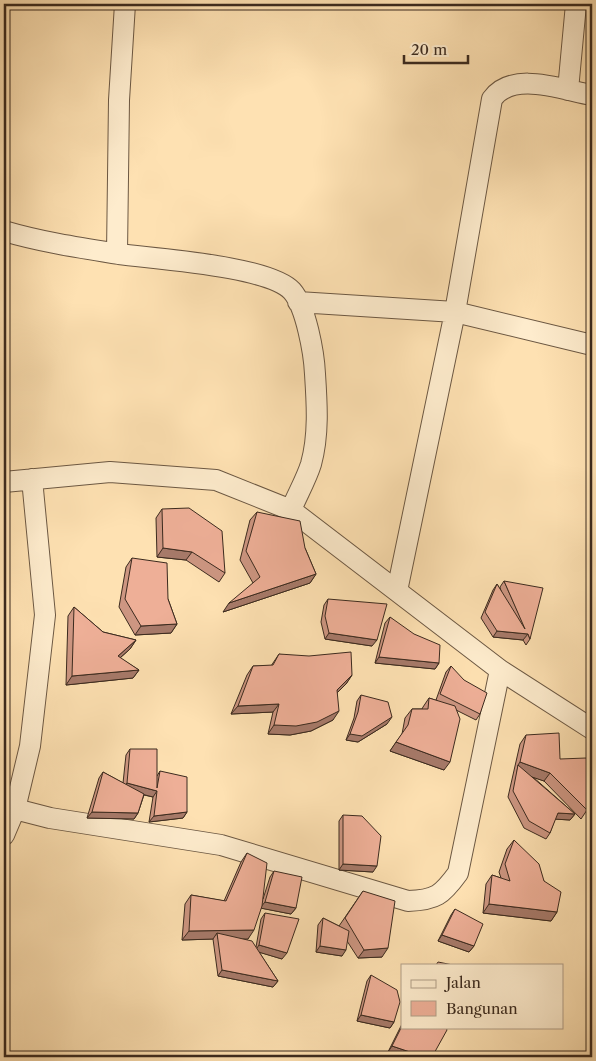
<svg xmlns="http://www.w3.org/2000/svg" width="596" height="1061" font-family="'Libre Caslon Text',serif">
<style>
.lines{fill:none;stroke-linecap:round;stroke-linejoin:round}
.minor-casing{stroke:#6c5843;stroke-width:22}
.minor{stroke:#feeccd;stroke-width:20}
.wall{fill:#cd9682;stroke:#3b2a1e}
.shaded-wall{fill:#a77a6a;stroke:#3b2a1e}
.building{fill:#eeaf97;stroke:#3b2a1e}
</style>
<rect width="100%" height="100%" fill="#fee1b2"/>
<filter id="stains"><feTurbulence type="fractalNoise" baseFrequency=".004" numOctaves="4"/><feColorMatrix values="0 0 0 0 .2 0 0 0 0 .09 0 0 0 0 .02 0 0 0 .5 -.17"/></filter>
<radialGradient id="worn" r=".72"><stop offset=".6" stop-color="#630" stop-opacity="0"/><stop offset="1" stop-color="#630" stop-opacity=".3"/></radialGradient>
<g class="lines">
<g class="minor-casing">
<path id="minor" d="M568 90 576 4
M4 231C41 242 81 248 119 254 156 259 269 266 292 291 306 307 314 353 315 374 317 404 319 435 311 464 306 480 297 495 291 510
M117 253 119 100 125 4
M298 302 455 312 592 345
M4 482 110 472 216 480 291 510 500 670 592 729
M397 591 455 312 492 99C512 70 563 90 592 95
M15 809 50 818 221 845 408 901C436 900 442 895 458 873L500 670
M4 835 15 809 30 746 45 615 32 479"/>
</g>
<use href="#minor" class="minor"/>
</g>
<path class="wall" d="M162 509 225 573 219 582 186 560 157 557 156 518Z
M257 512 305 548 316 574 310 583 223 612 253 583 240 560 250 520Z
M132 558 168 599 177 624 171 633 135 635 119 607 126 567Z
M504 581 530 639 526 645 523 640 493 637 481 618 493 590 497 584 501 591 500 587Z
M328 599 372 646 325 639 321 622 324 605Z
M74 607 103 632 136 640 130 649 120 658 139 670 133 678 66 685 68 616Z
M390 617 439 663 435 669 375 663 385 623Z
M279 654 352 675 346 684 337 693 333 720 311 731 290 735 268 734 273 712 231 714 247 675 253 666H271Z
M451 666 480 714 476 720 456 710 444 770 390 751 402 734 405 718 412 709H422L423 707 429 698 438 701 436 700 446 672Z
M361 695 387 724 358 742 346 740 354 718 357 701Z
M526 735 560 759 587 810 581 819 544 781 533 777 575 814 570 820 555 819 550 833 546 839 524 828 508 797 520 744Z
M130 749 157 776 160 771 187 812 183 818 149 822 153 797 144 795 138 813 134 819 87 818 99 778 103 772 123 783 126 755Z
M343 815 373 872 339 870V821Z
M514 840 544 881 557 912 551 921 483 913 486 884 492 875 501 878 499 872 507 849Z
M247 853 263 899 270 877 274 871 296 908 291 914 261 908 248 939H243L256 947 261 919 265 913 282 959 259 952 278 981 273 987 218 976 213 939 182 940 185 904 191 895 224 901 241 862Z
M363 891 382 957 358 958 347 941 342 956 316 952 318 925 323 918 339 926Z
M455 909 474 946 469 952 438 941 451 915Z
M371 975 394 1022 390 1028 357 1021 367 981Z
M402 1024V1027L432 1057H402L388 1052Z"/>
<path class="shaded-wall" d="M163 548 192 552 186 560 157 557Z
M316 574 310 583 223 612 229 603Z
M177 624 171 633 135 635 141 626Z
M497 631 528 634 523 640 493 637Z
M329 633 377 640 372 646 325 639Z
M136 640 130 649 112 665 118 656Z
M379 657 439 663 435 669 375 663Z
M139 670 133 678 66 685 72 676Z
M352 675 346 684 331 699 337 690Z
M279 704 273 712 231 714 238 706Z
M339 711 333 720 311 731 290 735 268 734 274 725Z
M392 717 387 724 358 742 346 740 350 734Z
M396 742 450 762 444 770 390 751Z
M520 762 550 773 544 781 517 772 518 765Z
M127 783 157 791 153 797 122 789Z
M92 812 138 813 134 819 87 818Z
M187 812 183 818 149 822 154 816Z
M558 813 575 814 570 820 553 819Z
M343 864 377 866 373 872 339 870Z
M265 902 296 908 291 914 260 908Z
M489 904 557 912 551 921 483 913Z
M254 930 248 939H218L217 933 213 939 182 940 189 931Z
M442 935 474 946 469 952 438 941Z
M259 945 287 953 282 959 255 951Z
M320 946 346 950 342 956 316 952Z
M388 948 382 957 358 958 364 950Z
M222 970 278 981 273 987 218 976Z
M361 1015 394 1022 390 1028 357 1021Z
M392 1046 425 1057H402L388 1052Z"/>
<path class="building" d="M189 508 222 531 225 573 192 552 163 548 162 509Z
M257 512 300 521 305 548 316 574 229 603 260 577 246 551Z
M132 558 167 563 168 599 177 624 141 626 125 599Z
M504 581 543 588 530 639 528 634 497 631 485 612 497 584 525 629Z
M328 599 387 604 377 640 329 633 325 616Z
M74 607 103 632 136 640 118 656 139 670 72 676Z
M390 617 414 634 440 645 439 663 379 657Z
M351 652 352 675 337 690 339 711 317 722 296 726 274 725 279 704 238 706 253 666 273 665 279 654 309 656Z
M451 666 464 680 487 693 480 714 440 694Z
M361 695 388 702 392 717 362 736 350 734 358 712Z
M429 698 455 706 460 719 450 762 396 742 408 725 412 709H428Z
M559 733 560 759 586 758 592 769V799L587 810 550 773 520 762 526 735Z
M130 749H157V788L160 771 187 777V812L154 816 157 791 127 783Z
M518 765 575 814 558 813 550 833 529 821 513 791Z
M103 772 144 794 138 813 92 812Z
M343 815 362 816 381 836 377 866 343 864Z
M514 840 539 864 544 881 561 892 557 912 489 904 492 875 510 881 505 864Z
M247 853 267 863 262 906 254 930 189 931 191 895 226 901Z
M274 871 302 877 296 908 265 902Z
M363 891 395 901 388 948 364 950 345 918Z
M455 909 483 924 474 946 442 935Z
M265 913 299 919 287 953 259 945Z
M323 918 349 931 346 950 320 946Z
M217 933 252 941 278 981 222 970Z
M438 962 453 965H436Z
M371 975 397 990 400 1002 394 1022 361 1015Z
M402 1026V1027H446L447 1030 432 1057H425L392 1046Z"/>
<rect width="596" height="1061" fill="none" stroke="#fee1b2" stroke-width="20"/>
<rect x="5" y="5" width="586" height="1051" fill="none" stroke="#3b2a1e" stroke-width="2.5"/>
<rect x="10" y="10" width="576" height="1041" fill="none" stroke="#3b2a1e"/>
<rect x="401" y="964" width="162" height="65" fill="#feeccd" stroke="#b09e87"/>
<rect x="411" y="980" width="25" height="8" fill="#feeccd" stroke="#b09e87"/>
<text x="446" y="988" font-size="15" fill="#3b2a1e">Jalan</text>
<rect x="411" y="1001" width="25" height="15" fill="#eeaf97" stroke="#b09e87"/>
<text x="446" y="1014" font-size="15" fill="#3b2a1e">Bangunan</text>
<path d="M404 55v8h64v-8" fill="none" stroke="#3b2a1e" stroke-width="2.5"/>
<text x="411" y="55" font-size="15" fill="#3b2a1e" stroke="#feeccd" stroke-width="4" paint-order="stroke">20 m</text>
<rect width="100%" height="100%" filter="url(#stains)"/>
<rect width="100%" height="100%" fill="url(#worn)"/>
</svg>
